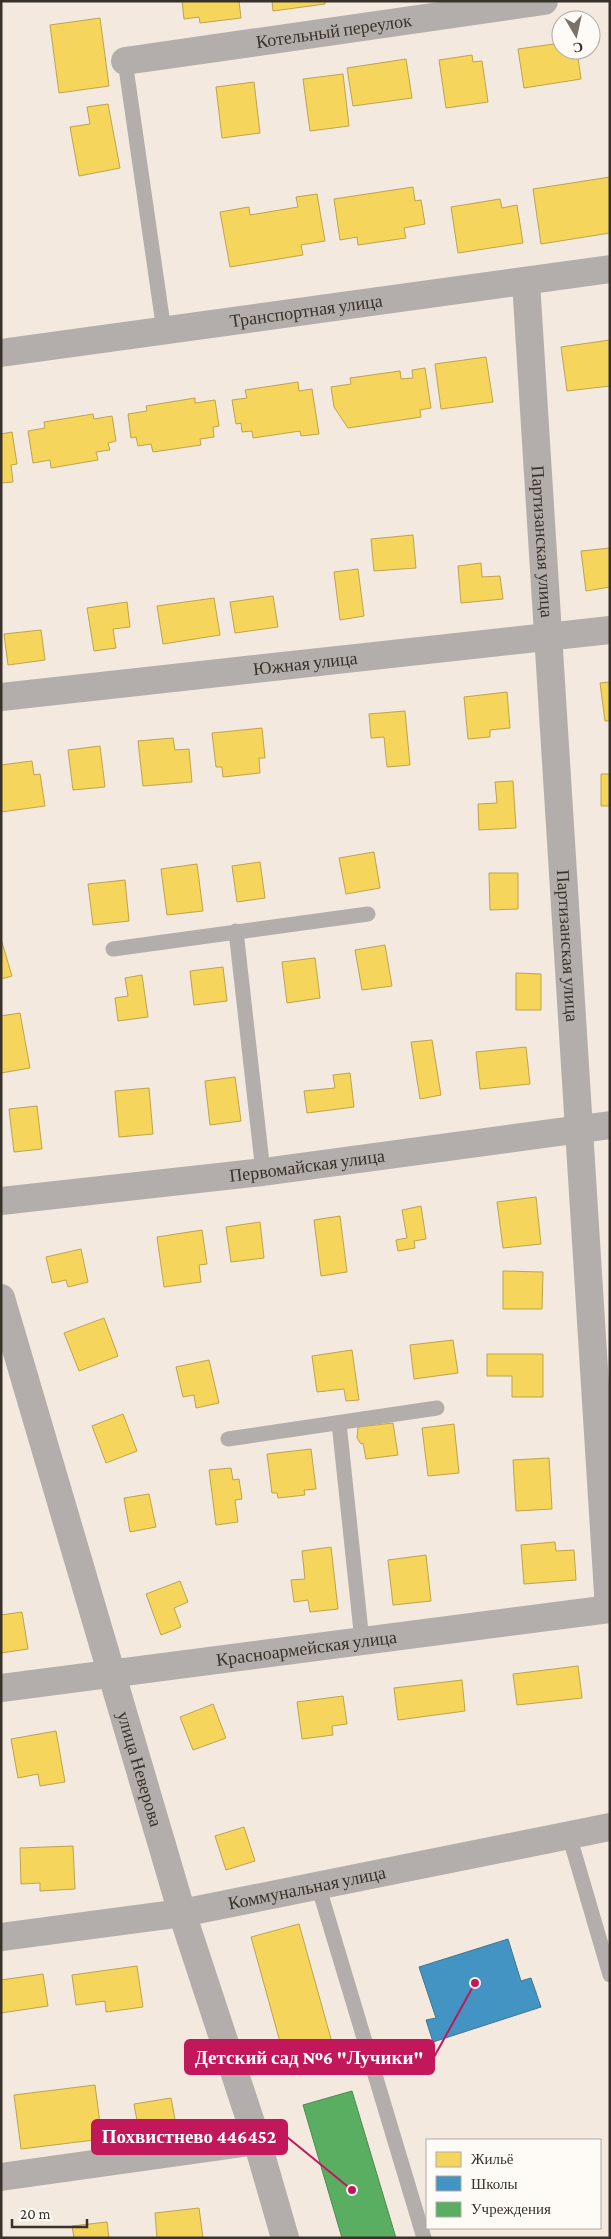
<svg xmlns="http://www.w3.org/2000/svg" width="611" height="2239" font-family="'Crimson Pro',serif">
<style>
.homes{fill:#f6d55c;stroke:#bda44d}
.schools{fill:#4393c3;stroke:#407695}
.public{fill:#5aae61;stroke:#508950}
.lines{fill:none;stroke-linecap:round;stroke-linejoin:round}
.service{stroke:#b3adab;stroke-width:15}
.minor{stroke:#b3adab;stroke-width:28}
.labels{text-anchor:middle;stroke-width:5;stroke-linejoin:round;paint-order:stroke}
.street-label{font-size:18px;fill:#39322a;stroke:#fefaf6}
.leader{fill:none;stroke:#c2185b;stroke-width:2}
.callout-dot{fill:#c2185b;stroke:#fefaf6;stroke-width:2}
.callout{fill:#c2185b;stroke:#c2185b;stroke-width:2}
.callout-label{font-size:19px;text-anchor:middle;font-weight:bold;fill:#fff}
</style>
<rect width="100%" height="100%" fill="#f3e9de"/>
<path class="homes" d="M182 1H239L241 18 200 23 199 17 184 19Z
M272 1H325V4L273 11Z
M100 18 109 86 59 93 50 25Z
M561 43V50H577L581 79 524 88 518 49Z
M472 55 473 62 482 61 488 102 446 108 439 60Z
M406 59 412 98 353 106 347 68Z
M343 74 349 126 310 131 303 79Z
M254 82 260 133 222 138 216 87Z
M108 104 120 168 79 176 70 127 90 124 87 107Z
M610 177V233L541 244 533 189Z
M413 187 415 201 421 200 425 224 404 228 406 238 358 245 357 237 340 240 334 199Z
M317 194 325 241 301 245 303 255 230 267 220 212 249 207 250 215 298 207 296 197Z
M500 199 502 208 517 205 523 243 458 253 451 207Z
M610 340V386L567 391 561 347Z
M486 357 493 402 441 409 435 364Z
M425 368 431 408 420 410 421 417 348 428 334 407 331 387 351 384 350 378 400 371 401 379 413 378 412 370Z
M298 382 299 391 312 389 319 434 301 436 300 431 253 438 252 431 242 432 241 423 236 424 232 400 247 398 245 390Z
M195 398V403L215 400 219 426 213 427 214 437 200 439 201 445 153 452 151 444 138 446 136 437 131 438 128 414 147 411 146 406Z
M93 414 94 419 112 416 116 441 108 443 110 450 96 452 98 460 51 468 50 460 33 463 28 431 45 428 44 422Z
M12 432 17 464 11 465 13 482 1 483V434Z
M413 535 416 568 374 571 371 539Z
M610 548V587L586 591 581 551Z
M481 563 482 577 500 576 503 599 461 603 458 566Z
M358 569 364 616 340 620 334 572Z
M273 596 278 627 235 633 230 602Z
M214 598 220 635 163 644 157 606Z
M127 602 130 627 113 629 116 648 94 651 87 608Z
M41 630 45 660 8 665 4 634Z
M610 682V721H605L600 683Z
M507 692 510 728 490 730V737L468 739 464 697Z
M405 711 410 765 387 767 384 737 371 738 369 714Z
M262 728 265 758H259L260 773 223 777 222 767H216L212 733Z
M173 738 175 750 189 749 192 782 143 786 138 741Z
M100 746 105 787 73 790 68 750Z
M32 761 34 775 40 774 45 806 1 812V765Z
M601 774H610V806H601Z
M513 781 516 828 479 830 478 804 497 803 495 782Z
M374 852 380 888 346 894 339 858Z
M260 862 265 898 237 902 232 866Z
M197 864 203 911 167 915 161 869Z
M489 873H518V909L490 910Z
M125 880 129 921 93 925 88 884Z
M1 939 12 976 1 979Z
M385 945 392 986 362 990 355 950Z
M315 958 320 998 287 1003 282 962Z
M223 967 227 1001 194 1005 190 971Z
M516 973 541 974V1010H516Z
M142 975 148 1017 118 1021 115 998 128 996 125 978Z
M20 1013 30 1068 1 1073V1016Z
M432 1040 441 1095 420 1099 411 1042Z
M526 1047 530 1084 480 1089 476 1052Z
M350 1073 354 1107 307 1113 304 1091 335 1088 333 1075Z
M235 1077 241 1121 210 1125 205 1081Z
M149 1088 153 1134 119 1137 115 1091Z
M37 1106 42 1149 14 1152 9 1109Z
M536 1197 541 1244 503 1248 497 1202Z
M421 1206 426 1239 414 1241 415 1248 398 1251 396 1240 407 1238 402 1210Z
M340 1216 347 1272 321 1276 314 1220Z
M260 1222 264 1258 231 1262 226 1227Z
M202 1230 207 1264 199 1265 201 1282 164 1287 157 1237Z
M81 1249 88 1282 68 1287 66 1280 52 1283 46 1257Z
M503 1271 543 1272 542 1309H503Z
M104 1318 118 1356 79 1371 64 1333Z
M453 1340 458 1373 414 1379 410 1345Z
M352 1350 359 1400 346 1401 344 1389 317 1392 312 1356Z
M487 1354H543V1397H512V1376H487Z
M209 1360 219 1403 196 1408 194 1395 183 1397 176 1367Z
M123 1414 137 1451 106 1463 92 1426Z
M393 1423 398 1455 366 1459 363 1443 361 1444 357 1438 358 1427Z
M454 1424 459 1473 428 1476 422 1428Z
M311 1449 316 1489 304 1490 305 1495 278 1498 277 1493H272L267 1454Z
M549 1458 552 1509 516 1511 513 1460Z
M231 1468 233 1480 239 1479 242 1499 235 1500 238 1522 216 1525 209 1470Z
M149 1494 156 1527 130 1532 124 1498Z
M555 1542 556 1551 574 1550 576 1580 524 1584 521 1545Z
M331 1547 338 1609 310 1612 308 1600 294 1602 291 1580 305 1579 302 1551Z
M426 1555 431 1601 393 1605 388 1560Z
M180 1581 188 1602 174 1608 181 1627 161 1635 146 1594Z
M22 1612 28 1649 1 1653V1615Z
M578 1666 582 1698 517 1705 513 1674Z
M462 1680 465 1711 398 1720 394 1688Z
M343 1696 347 1724 332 1726 333 1735 302 1739 297 1702Z
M213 1704 226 1738 193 1750 180 1717Z
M56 1731 65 1782 40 1786 38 1774 18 1778 11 1739Z
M244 1827 255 1861 226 1870 215 1836Z
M73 1846 75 1889 40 1891V1883L21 1884 20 1848Z
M299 1924 333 2046 285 2060 251 1937Z
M137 1966 143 2007 106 2012 105 2001 76 2005 72 1975Z
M43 1974 48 2006 1 2013V1980Z
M95 2085 102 2139 21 2149 14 2095Z
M171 2098 176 2125 139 2132 134 2104Z
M199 2208 203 2238H157L155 2213Z
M107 2222 109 2238H74L72 2226Z"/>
<path class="schools" d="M508 1939 521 1981 531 1978 541 2007 433 2042 426 2020 436 2018 419 1967Z"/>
<path class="public" d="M352 2091 396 2238H342L303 2105Z"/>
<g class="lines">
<path class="service" d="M125 61 164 331
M236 931 263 1172
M113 949 368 914
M339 1423 362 1641
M228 1439 437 1408
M569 1835 610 1975
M318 1885 424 2238"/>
<g class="minor">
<path id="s1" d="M125 61 544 1"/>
<path id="s2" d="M526 282 609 1609"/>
<path id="s3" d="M1 353 610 269"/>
<path id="s4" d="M1 697 610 630"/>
<path id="s5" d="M1 1201 263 1172 610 1125"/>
<path id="s6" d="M1 1298 182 1913 257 2141 285 2238"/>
<path id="s7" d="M1 1688 610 1609"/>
<path id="s8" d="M1 1937 182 1913 610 1827"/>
<path d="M1 2177 257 2141"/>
</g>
</g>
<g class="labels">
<g class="street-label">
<text dy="6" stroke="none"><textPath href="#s1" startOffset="211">Котельный переулок</textPath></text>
<text dy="6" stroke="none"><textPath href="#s3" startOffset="308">Транспортная улица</textPath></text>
<text dy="6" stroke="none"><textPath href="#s2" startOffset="260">Партизанская улица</textPath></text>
<text dy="6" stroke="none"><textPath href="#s4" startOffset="306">Южная улица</textPath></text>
<text dy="6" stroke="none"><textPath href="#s2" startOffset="665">Партизанская улица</textPath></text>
<text dy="6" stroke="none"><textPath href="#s5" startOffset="308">Первомайская улица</textPath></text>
<text dy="6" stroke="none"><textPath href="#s7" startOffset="308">Красноармейская улица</textPath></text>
<text dy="6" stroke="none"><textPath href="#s6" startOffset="491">улица Неверова</textPath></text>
<text dy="6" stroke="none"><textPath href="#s8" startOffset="310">Коммунальная улица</textPath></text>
</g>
</g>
<path class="leader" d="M475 1983L434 2057M352 2190L287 2137"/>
<g class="callout-dot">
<circle cx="475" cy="1983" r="5"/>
<circle cx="352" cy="2190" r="5"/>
</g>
<g class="callout">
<rect x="185" y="2040" width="249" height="34" rx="5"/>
<rect x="92" y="2120" width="195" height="34" rx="5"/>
</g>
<g class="callout-label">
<text x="309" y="2064">Детский сад №6 "Лучики"</text>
<text x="189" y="2143">Похвистнево 446452</text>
</g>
<rect width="611" height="2239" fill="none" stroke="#39322a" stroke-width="5"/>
<rect x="426" y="2139" width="175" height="90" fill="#fefaf6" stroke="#afaaa4"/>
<rect x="436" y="2152" width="25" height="15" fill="#f6d55c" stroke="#afaaa4"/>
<text x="471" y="2164" font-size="15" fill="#39322a">Жильё</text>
<rect x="436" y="2176" width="25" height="15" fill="#4393c3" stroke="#afaaa4"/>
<text x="471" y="2189" font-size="15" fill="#39322a">Школы</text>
<rect x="436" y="2202" width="25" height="15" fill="#5aae61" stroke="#afaaa4"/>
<text x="471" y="2214" font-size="15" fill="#39322a">Учреждения</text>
<g transform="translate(576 35) rotate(171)"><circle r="24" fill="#fefaf6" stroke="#afaaa4"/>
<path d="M0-4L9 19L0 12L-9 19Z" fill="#7a7269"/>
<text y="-8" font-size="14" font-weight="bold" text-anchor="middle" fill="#39322a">С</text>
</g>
<path d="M12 2219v8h75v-8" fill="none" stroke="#39322a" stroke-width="2.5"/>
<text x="20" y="2219" font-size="15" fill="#39322a" stroke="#fefaf6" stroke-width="4" paint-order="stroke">20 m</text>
</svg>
